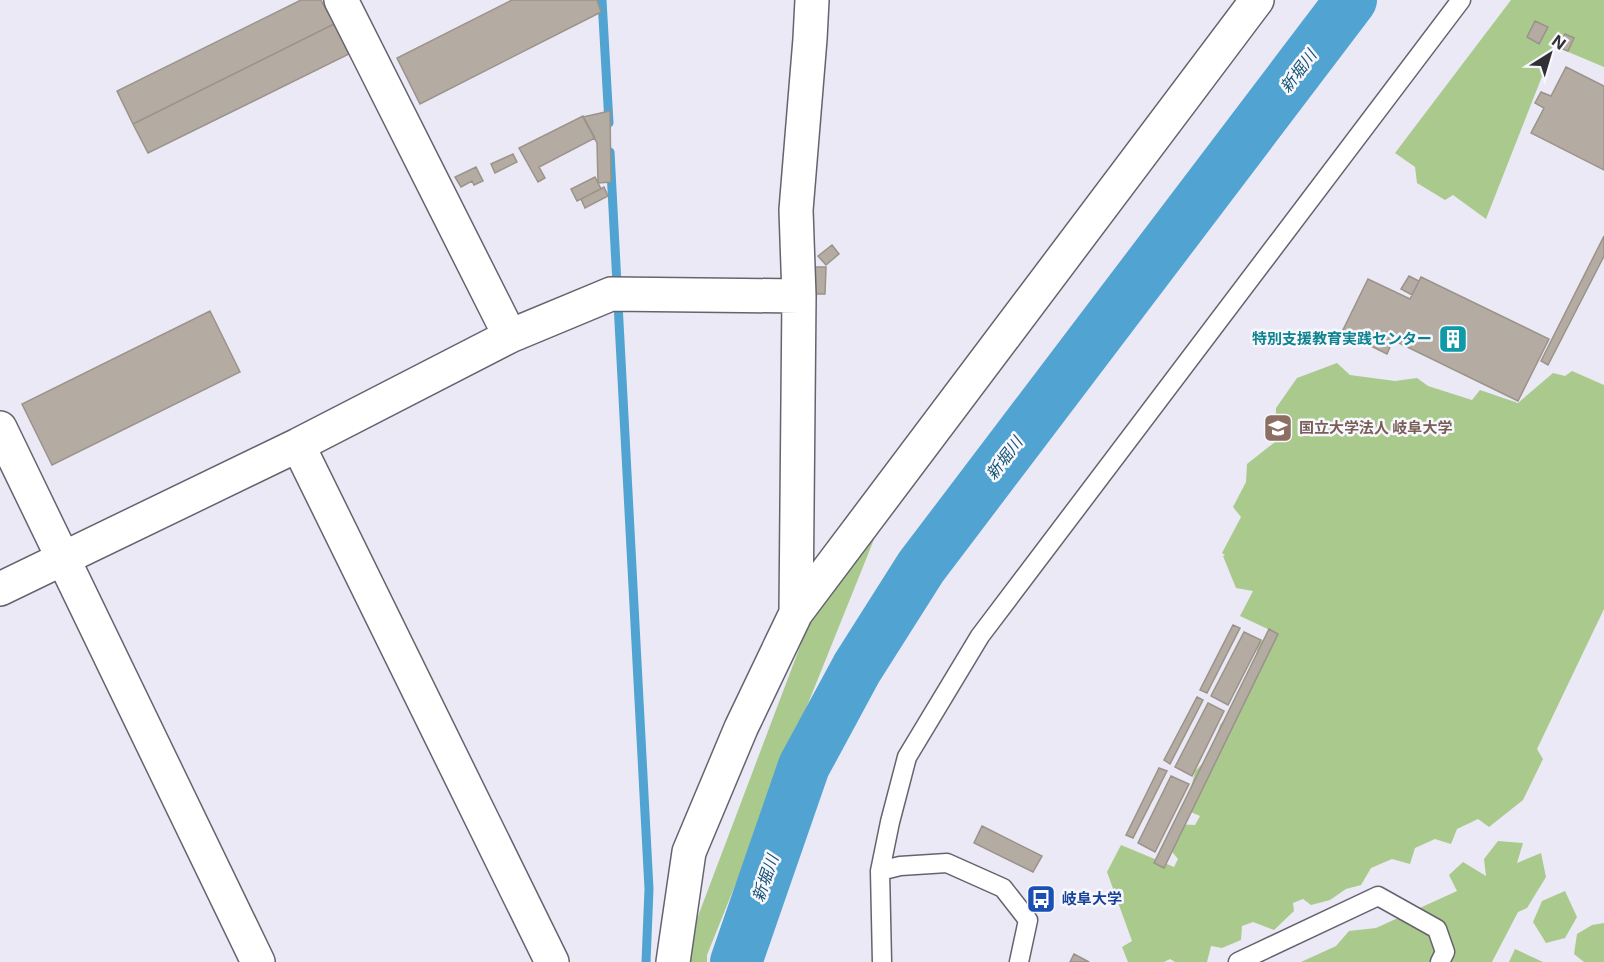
<svg xmlns="http://www.w3.org/2000/svg" width="1604" height="962" font-family="Inter,'Noto Sans JP',sans-serif">
<style>
.green{fill:#a9ca8c}
.lines{fill:none;stroke-linecap:round;stroke-linejoin:round}
.stream{stroke:#51a3d2;stroke-width:9}
.river{stroke:#51a3d2;stroke-width:52}
.building{fill:#b4aba2;stroke:#9b938a;stroke-width:1.5}
.service-casing{stroke:#65646e;stroke-width:21}
.minor-casing{stroke:#65646e;stroke-width:36}
.service{stroke:#fff;stroke-width:18}
.minor{stroke:#fff;stroke-width:33}
.labels{text-anchor:middle;stroke-width:5;stroke-linejoin:round;paint-order:stroke}
.culture-label{font-size:15px;font-weight:bold;fill:#0d838f;stroke:#f8f7fe;text-anchor:end}
.education-label{font-size:15px;font-weight:bold;fill:#785e54;stroke:#f8f7fe;text-anchor:start}
.transit-label{font-size:15px;font-weight:bold;fill:#164399;stroke:#f8f7fe;text-anchor:start}
.water-label{font-size:16px;font-style:italic;fill:#115272;stroke:#f8f7fe}
</style>
<rect width="100%" height="100%" fill="#ebe9f5"/>
<path class="green" d="M1511 0H1604V67L1554 46 1486 219 1453 195 1445 200 1417 183 1415 167 1395 153Z
M1337 363 1350 375 1395 381 1417 378 1428 386 1472 400 1480 390 1518 403 1553 373 1565 376 1572 371 1604 385V609L1537 749 1543 759 1523 800 1489 827 1478 819 1457 829 1451 844 1435 839 1415 848 1410 864 1392 859 1371 868 1361 885 1346 889 1330 900 1311 905 1303 899 1293 903 1294 911 1274 930 1253 922 1242 926 1241 940 1222 948 1211 946 1207 962H1175L1170 959 1164 962H1128L1122 947 1132 941 1107 872 1121 845 1174 867 1178 859 1164 842 1174 824 1195 825 1200 816 1186 810 1195 771 1210 756 1220 725 1240 703 1252 680 1258 644 1272 633V631L1240 616 1253 591 1236 588 1223 556 1225 555 1222 553 1241 517 1233 507 1246 482 1247 464 1275 442 1276 408 1297 378Z
M883 517 707 955V962H688L689 940 807 628Z
M1498 841 1523 843 1517 863 1541 853 1546 877 1527 908 1518 912 1492 962H1301L1336 946 1349 931 1376 928 1457 891 1449 875 1463 862 1486 876 1484 859Z
M1565 891 1577 917 1565 938 1546 943 1533 922 1542 901Z
M1604 923V962H1584L1574 954 1577 934 1592 925Z
M1515 949 1543 962H1509Z"/>
<g class="lines">
<path class="stream" d="M602 0 609 123
M610 152 649 889 646 962"/>
<path class="river" d="M736 962 804 766 857 668 921 567 1351 0"/>
</g>
<path class="building" d="M301 0H321L334 24 133 124 117 91Z
M512 0H597L601 12 420 104 397 58Z
M1535 21 1548 27 1539 44 1527 37Z
M334 24 349 54 148 153 133 124Z
M1565 34 1574 38 1568 51 1558 47Z
M1566 67 1604 86V170L1531 133 1544 108 1535 103 1541 92 1551 96Z
M610 111 611 182 598 183 597 143 583 117Z
M583 116 595 138 539 167 545 178 538 182 519 148Z
M513 154 517 162 495 173 491 164Z
M476 167 483 181 474 185 472 181 461 187 455 177Z
M595 177 601 189 577 201 571 189Z
M604 187 608 196 585 208 581 199Z
M1604 236V256L1548 365 1541 361Z
M832 245 839 254 826 265 818 256Z
M815 267H826L825 294H814Z
M1409 276 1419 281 1412 295 1401 289Z
M1421 277 1549 339 1518 401 1393 340 1387 354 1342 332 1368 279 1410 299Z
M210 311 240 372 52 465 22 404Z
M1233 625 1240 628 1207 693 1200 690Z
M1269 629 1278 634 1164 868 1154 863Z
M1244 632 1261 640 1228 705 1211 696Z
M1197 697 1203 700 1170 764 1164 760Z
M1208 703 1224 711 1192 776 1175 767Z
M1159 768 1167 771 1133 838 1126 835Z
M1171 776 1189 784 1155 852 1138 843Z
M982 826 1042 856 1033 872 974 843Z
M1074 954 1089 962H1070Z"/>
<g class="lines">
<g class="service-casing">
<path id="service" d="M880 871 900 866 947 863 1003 888 1028 920 1019 962
M882 962 880 871 890 822 907 757 980 636 1461 0
M1238 962 1378 896 1437 929 1445 952 1440 962"/>
</g>
<g class="minor-casing">
<path id="minor" d="M341 0 510 336
M0 428 258 962
M298 445 552 962
M0 589 298 445 510 336 611 294 799 296
M796 613 799 296 796 210 810 39 812 0
M673 962 689 852 741 728 796 613 1257 0"/>
</g>
<use href="#service" class="service"/>
<use href="#minor" class="minor"/>
</g>
<defs>
<g id="building-square" transform="scale(1.5)"><rect x="-9" y="-9" width="18" height="18" rx="4" fill="#0f9aa8" stroke="#f8f7fe"/><path d="M-4-6H4V6H1V3H-1V6H-4ZM-2.5-4.3h1.7v1.8h-1.7ZM.8-4.3h1.7v1.8H.8ZM-2.5-1h1.7V.8h-1.7ZM.8-1h1.7V.8H.8Z" fill="#fff"/></g>
<g id="university-square" transform="scale(1.5)"><rect x="-9" y="-9" width="18" height="18" rx="4" fill="#8d6e63" stroke="#f8f7fe"/><path d="M0-5L7-2L0 1L-7-2ZM-4 1L0 2.5L4 1V4Q0 6-4 4Z" fill="#fff"/></g>
<g id="bus-square" transform="scale(1.5)"><rect x="-9" y="-9" width="18" height="18" rx="4" fill="#1a4fb4" stroke="#f8f7fe"/><path d="M-5-6H5V4H4V6H2V4H-2V6H-4V4H-5ZM-3.5-4V0h7V-4ZM-3.5 1.2v1.5H-2V1.2ZM2 1.2v1.5H3.5V1.2Z" fill="#fff"/></g>
</defs>
<g fill-rule="evenodd">
<use href="#building-square" x="1453" y="339"/>
<use href="#university-square" x="1278" y="428"/>
<use href="#bus-square" x="1041" y="899"/>
</g>
<g class="labels">
<g class="culture-label">
<text x="1432" y="344">特別支援教育実践センター</text>
</g>
<g class="education-label">
<text x="1299" y="433">国立大学法人 岐阜大学</text>
</g>
<g class="transit-label">
<text x="1062" y="904">岐阜大学</text>
</g>
<g class="water-label">
<text transform="translate(1298 71) rotate(-53)" y="6">新堀川</text>
<text transform="translate(1004 458) rotate(-53)" y="6">新堀川</text>
<text transform="translate(765 878) rotate(-71)" y="6">新堀川</text>
</g>
</g>
<g transform="translate(1550 54) rotate(37)" stroke="#f8f7fe" stroke-width="4.5" paint-order="stroke">
<path d="M0-4.5L10 22L0 15L-10 22Z" fill="#313035"/>
<text y="-9" font-size="16" font-weight="bold" text-anchor="middle" fill="#313035">N</text>
</g>
</svg>
